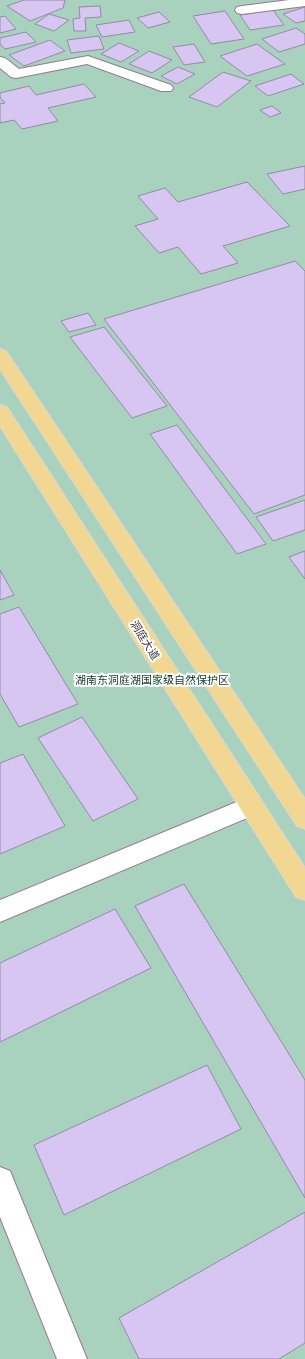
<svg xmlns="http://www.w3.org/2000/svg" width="305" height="1359" font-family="Helvetica,'Noto Sans SC',sans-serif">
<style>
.green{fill:#a8d2bd}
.building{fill:#d7c6f1;stroke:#948aa6}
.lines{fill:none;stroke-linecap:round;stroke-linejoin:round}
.minor-casing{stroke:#927b91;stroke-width:2}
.major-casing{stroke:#d9d7d9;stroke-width:2}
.minor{fill:#fff;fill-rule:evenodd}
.major{fill:#f1d792;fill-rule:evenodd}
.labels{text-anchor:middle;stroke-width:4;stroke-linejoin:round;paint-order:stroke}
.street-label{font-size:11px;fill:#413741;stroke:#fff}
.park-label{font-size:11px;fill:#123b2b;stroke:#fff}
</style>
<rect width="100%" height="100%" fill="#fcecfb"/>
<path class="green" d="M0 0H305V1359H0Z"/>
<path class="building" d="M24 0H65L63 8 30 21 7 6Z
M100 6 101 17 85 18 86 31H74L73 19 80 18 79 7Z
M305 7V21L296 23 283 14Z
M273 10 284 25 250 30 240 15Z
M225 11 244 39 211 44 193 16Z
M159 12 170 22 148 28 137 18Z
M49 14 69 20 54 31 35 24Z
M5 16 16 29 0 33V17Z
M129 20 135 32 102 37 96 25Z
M296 28 305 34V44L279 52 262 39Z
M26 32 36 42 5 49 0 44V38Z
M99 36 104 49 71 53 67 40Z
M50 40 65 51 24 66 9 55Z
M119 43 139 51 121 62 101 54Z
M194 44 205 62 184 65 173 47Z
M257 44 285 64 247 76 220 56Z
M149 51 172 60 152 73 129 64Z
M178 67 195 74 177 84 161 76Z
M223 72 251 81 217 107 189 97Z
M291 74 304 84 268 96 255 86Z
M84 84 96 97 48 108 58 121 22 129 14 120 0 123V104L5 103 0 97V93L29 86 36 95Z
M272 106 281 113 270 117 260 110Z
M305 166V189L283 194 267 174Z
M247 182 290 226 223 246 238 263 201 274 178 247 159 253 135 226 158 219 138 196 165 188 178 202Z
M295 261 305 271V495L254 514 104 319Z
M88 313 96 325 69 332 61 321Z
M104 327 167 406 132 418 70 337Z
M177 425 266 544 237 554 150 434Z
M305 500V530L273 541 256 517Z
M305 551V579L289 557Z
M0 570 14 595 0 600Z
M19 607 78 704 19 727 0 694V614Z
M82 717 138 799 93 821 38 738Z
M23 754 65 826 0 854V763Z
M184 884 305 1080V1198L135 906Z
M115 909 151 968 0 1042V963Z
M207 1065 241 1129 64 1215 34 1145Z
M305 1212V1343L279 1359H139L119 1318Z"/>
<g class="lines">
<g class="minor-casing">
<path id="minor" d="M289 0H305V6L242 14 237 13 235 10 237 7 242 6Z
M88 56 171 85 173 88 171 91H161L87 64 16 78 11 77 0 68V57L5 58 19 69Z
M251 796 259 799 263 806 259 813 0 922V900Z
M0 1167 10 1171 87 1359H57L0 1217Z"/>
</g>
<g class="major-casing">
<path id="major" d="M0 349 6 351 305 799V829L297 826 0 369Z
M0 405 7 407 305 868V900L296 897 0 426Z"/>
</g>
<use href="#minor" class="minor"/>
<use href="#major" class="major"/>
</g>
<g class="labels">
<g class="street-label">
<text transform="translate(145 640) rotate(58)" y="4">洞庭大道</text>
</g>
<g class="park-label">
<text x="152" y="684">湖南东洞庭湖国家级自然保护区</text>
</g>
</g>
</svg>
